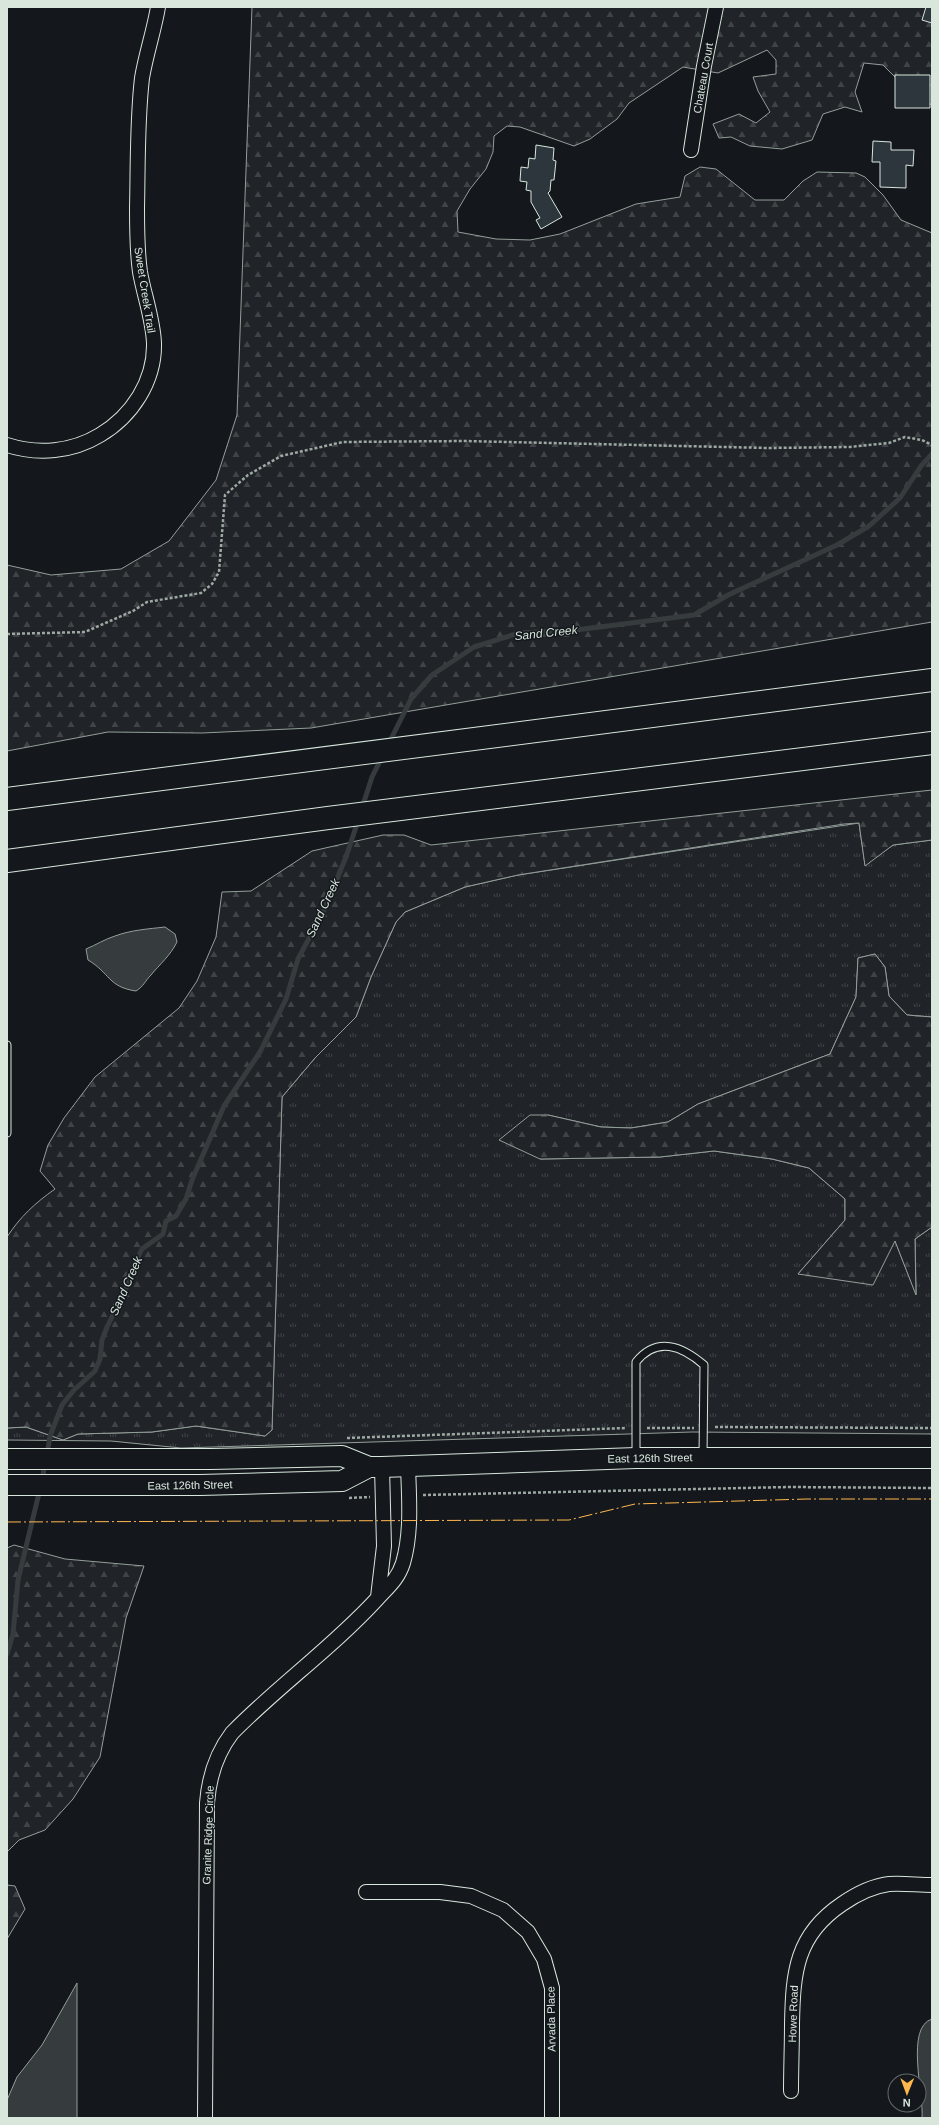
<svg xmlns="http://www.w3.org/2000/svg" width="939" height="2125" font-family="Helvetica,sans-serif">
<style>
.grass{fill:url(#grass-tufts);stroke:#939e99}
.forest{fill:url(#forest-firs);stroke:#939e99}
.water{fill:#363b3e;stroke:#939e99}
.lines{fill:none;stroke-linecap:round;stroke-linejoin:round}
.stream{stroke:#363b3e;stroke-width:5}
.building{fill:#2c363c;stroke:#d8e6dc}
.service-casing{stroke:#d8e6dc;stroke-width:9}
.minor-casing{stroke:#d8e6dc;stroke-width:16}
.secondary-casing{stroke:#d8e6dc;stroke-width:22}
.motorway-casing{stroke:#d8e6dc;stroke-width:24}
.path{stroke:#9da8a2;stroke-width:2.5;stroke-dasharray:3 2;stroke-linecap:butt}
.service{stroke:#14181c;stroke-width:7}
.minor{stroke:#14181c;stroke-width:14}
.secondary{stroke:#14181c;stroke-width:20}
.motorway{stroke:#14181c;stroke-width:22}
.power{stroke:#ffb74d;stroke-width:1;stroke-dasharray:14 3 2 3;stroke-linecap:butt}
.labels{text-anchor:middle;stroke-width:3;stroke-linejoin:round;paint-order:stroke}
.street-label{font-size:11px;fill:#d8e6dc;stroke:#14181c}
.water-label{font-size:12px;font-style:italic;fill:#d8e6dc;stroke:#14181c}
</style>
<defs>
<pattern id="grass-tufts" width="24" height="20" patternUnits="userSpaceOnUse"><rect width="24" height="20" fill="#202428"/><path d="M3 7l-1-3M5 7V3M7 7l1-3M15 17l-1-3M17 17v-4M19 17l1-3" fill="none" stroke="#404447"/></pattern>
<pattern id="forest-firs" width="22" height="20" patternUnits="userSpaceOnUse"><rect width="22" height="20" fill="#202428"/><path d="M5 1l3.5 6h-7zM16 11l3.5 6h-7z" fill="#404447"/></pattern>
</defs>
<rect width="100%" height="100%" fill="#14181c"/>
<path class="grass" d="M859 823 865 865 893 845 932 840V1017L907 1015 889 996 885 967 875 954 858 958 856 997 830 1054 698 1104 668 1122 631 1128 601 1127 548 1115 540 1159 660 1157 714 1151 772 1159 809 1168 845 1199V1220L798 1274 895 1241 916 1294 915 1239 932 1227V1434L692 1432 181 1448 111 1441 7 1440V1428L26 1427 63 1440 78 1434 152 1432 196 1426 265 1436 272 1430 282 1097 315 1058 356 1017 371 977 396 922 405 912 465 887 518 875Z"/>
<path class="forest" d="M252 7H932V106L921 93 907 89 883 65 864 63 855 92 862 112 845 107 823 114 812 140 782 149 750 146 731 137 719 138 713 124 739 114 756 123 770 112 758 91 753 77 776 74V60L767 50 718 73 683 67 629 103 617 119 590 139 574 146 520 127 507 126 494 136 493 152 486 169 470 189 457 211 458 232 496 239 530 240 560 234 636 204 680 197 685 176 700 167 716 169 755 200H784L803 181 817 172 856 173 865 177 883 195 901 220 932 233V622L311 728 202 733 108 732 7 751V565L51 575 121 569 169 541 216 480 237 415Z
M932 790V840L893 845 865 866 859 823 844 824 518 875 465 887 405 912 396 922 371 977 356 1017 315 1058 282 1097 272 1430 265 1436 196 1426 152 1432 78 1434 63 1440 26 1427 7 1428V1237C20 1217 35 1203 55 1189L40 1171 48 1145 64 1118 95 1077 179 1008 197 981 216 937 222 892 251 891 312 851 383 835H404L431 845Z
M875 954 885 967 889 996 907 1015 932 1017V1227L915 1239 916 1295 895 1241 873 1285 798 1274 845 1220V1199L809 1168 772 1159 714 1151 660 1157 540 1159 499 1140 530 1115H548L601 1127 631 1128 668 1122 698 1104 830 1054 856 997 858 958Z
M14 1545 65 1559 144 1566 126 1618 100 1757 73 1799 45 1830 19 1840 7 1852V1548Z
M7 1885 15 1886 25 1909 7 1939Z"/>
<path class="water" d="M165 927 175 934 177 942C170 956 160 964 151 975 145 981 144 986 136 991 108 987 110 973 88 960L86 949C96 945 105 939 115 936 131 930 148 929 165 927Z
M77 1983V2118H7V2100L17 2077 42 2045Z
M932 2019V2118H922C924 2095 905 2027 932 2019Z"/>
<g class="lines">
<path class="stream" d="M388 745 411 699 432 675 474 647 519 633 576 630 694 615 728 595 837 545 869 526 900 498 921 466 932 454
M362 808 372 777 382 757
M47 1455 50 1436 62 1405 74 1390 95 1371 100 1359 102 1340 107 1327 131 1278 136 1261 142 1249 163 1234 166 1221 176 1216 186 1199 192 1180 224 1106 260 1052 286 999 298 959 325 908 346 857 358 821
M42 1481 45 1463
M7 1654 13 1634 18 1580 40 1489"/>
</g>
<path class="building" d="M926 7H932V23L922 20Z
M895 75H930V108H895Z
M873 141 891 142V150H914L913 166 906 165V188L880 187V162H872Z
M536 145 554 148 553 160 556 161 554 180H551L550 191 548 193 562 217 541 229 536 220 540 218 531 202V191L526 190 527 182 520 181 521 167 528 168 529 158 535 159Z"/>
<g class="lines">
<g class="service-casing">
<path id="service" d="M7 1045V1133
M636 1458V1362C657 1336 682 1346 704 1365L703 1457"/>
</g>
<g class="minor-casing">
<path id="minor" d="M691 150 704 66 716 7
M7 445C38 455 72 452 100 435 132 416 155 381 154 343 153 319 144 295 140 272 137 251 137 229 137 208 138 165 137 121 142 78 146 54 154 31 158 7
M378 1597 384 1546 382 1467
M366 1892H440L471 1896 503 1910 528 1932 544 1959 552 1988V2118
M791 2091C791 2069 792 2046 792 2024 793 1972 796 1935 842 1904 855 1895 873 1886 889 1884 903 1883 918 1885 932 1885
M205 2118 207 1803C209 1776 216 1754 232 1733 278 1686 332 1648 377 1599 388 1587 398 1579 403 1563 412 1532 409 1498 408 1466"/>
</g>
<g class="secondary-casing">
<path id="secondary" d="M7 1459H211L342 1456 369 1467H382L636 1458H932
M7 1485H200L342 1481 369 1467"/>
</g>
<g class="motorway-casing">
<path id="motorway" d="M7 799 932 680
M7 861 328 818 932 743"/>
</g>
<path class="path" d="M7 634 85 632 133 611 147 602 201 593 212 584 219 572 225 495 248 475 281 456 343 442 464 441 768 448 850 447 889 443 905 437 922 440 932 445
M715 1427 932 1428
M647 1428H694
M347 1438 626 1428
M423 1495 789 1487 932 1488
M349 1498 370 1497"/>
<use href="#service" class="service"/>
<use href="#minor" class="minor"/>
<use href="#secondary" class="secondary"/>
<use href="#motorway" class="motorway"/>
<path class="power" d="M7 1522 569 1520 635 1504 807 1499H932"/>
</g>
<g class="labels">
<g class="street-label">
<text transform="translate(703 78) rotate(-80)" y="4">Chateau Court</text>
<text transform="translate(145 290) rotate(81)" y="4">Sweet Creek Trail</text>
<text transform="translate(650 1458) rotate(-1)" y="4">East 126th Street</text>
<text transform="translate(190 1485) rotate(-1)" y="4">East 126th Street</text>
<text transform="translate(208 1835) rotate(-88)" y="4">Granite Ridge Circle</text>
<text transform="translate(793 2014) rotate(-88)" y="4">Howe Road</text>
<text transform="translate(551 2019) rotate(-91)" y="4">Arvada Place</text>
</g>
<g class="water-label">
<text transform="translate(546 633) rotate(-6)" y="4">Sand Creek</text>
<text transform="translate(323 908) rotate(-65)" y="4">Sand Creek</text>
<text transform="translate(126 1286) rotate(-66)" y="4">Sand Creek</text>
</g>
</g>
<rect width="939" height="2125" fill="none" stroke="#d8e6dc" stroke-width="16"/>
<g transform="translate(907 2093) rotate(181)"><circle r="19" fill="#14181c" stroke="#626a69"/>
<path d="M0-3L7 15L0 10L-7 15Z" fill="#ffb74d"/>
<text y="-6" font-size="11" font-weight="bold" text-anchor="middle" fill="#d8e6dc">N</text>
</g>
</svg>
